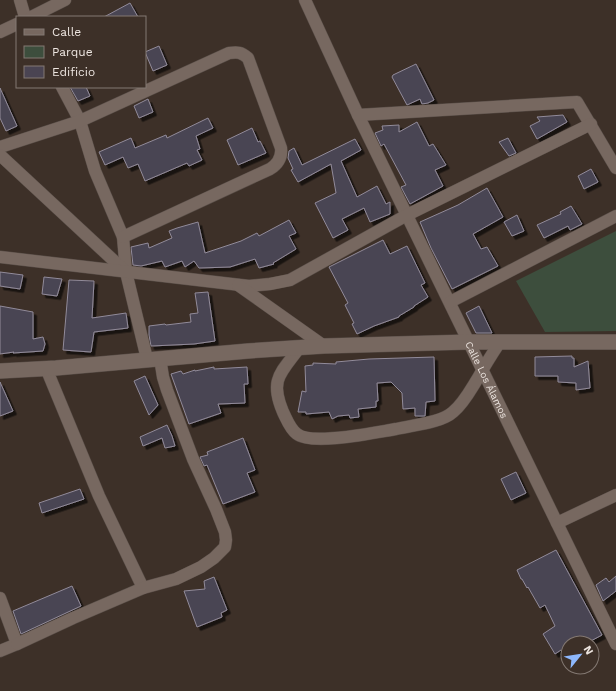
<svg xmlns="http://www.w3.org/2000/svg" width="616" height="691" font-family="'Work Sans',sans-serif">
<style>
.green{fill:#3d4e3d}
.building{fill:#4a4452;stroke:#918b9a;filter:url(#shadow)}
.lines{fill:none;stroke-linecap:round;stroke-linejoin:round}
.minor-casing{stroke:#584d47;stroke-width:13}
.tertiary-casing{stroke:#584d47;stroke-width:16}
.minor{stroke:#776860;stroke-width:12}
.tertiary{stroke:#776860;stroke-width:15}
.labels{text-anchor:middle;stroke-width:3;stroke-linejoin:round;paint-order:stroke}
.street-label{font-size:10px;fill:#ede5e0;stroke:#3d3028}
</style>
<defs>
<filter id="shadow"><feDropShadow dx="3.5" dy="3.5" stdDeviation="0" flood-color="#0009"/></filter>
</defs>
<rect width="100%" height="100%" fill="#3d3028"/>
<path class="green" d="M616 231V331L545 332 516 281Z"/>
<path class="building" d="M130 3 138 17H104Z
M159 46 167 65 153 71 145 52Z
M416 64 434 100 428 103 422 104 420 99 407 105 392 77 393 75Z
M70 87H86L90 96 78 101Z
M0 88 17 126 6 131 0 118Z
M148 99 153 112 139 118 134 106Z
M563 115 567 122 537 139 530 126 540 121 537 117Z
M208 118 213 128 196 136 200 149 197 150 202 160 189 166 187 163 145 181 138 164 128 168 123 157 105 165 99 152 131 138 135 148 166 135 167 138Z
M417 122 429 146 433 144 446 165 435 170 443 186 410 204 401 187 406 185 384 144 381 146 375 133 383 130 382 126 399 125V132Z
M252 128 258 142 260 141 266 153 238 165 227 140Z
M508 138 516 153 509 156 499 142Z
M355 139 361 150 341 161 357 197 377 186 386 204 390 202V214L370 222 364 208 342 219 348 230 333 238 315 203 336 193 331 164 298 182 291 170 293 169 288 158 289 151 294 148 302 165Z
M591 169 598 182 584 189 578 176Z
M487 188 503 217 473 234 481 249 487 247 498 266 452 289 431 248 420 222 458 205Z
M571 206 582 224 570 230 568 226 544 238 537 225 561 214 560 212Z
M517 215 524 231 512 236 504 222Z
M289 220 296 233 289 236 296 249 273 263 274 264 259 268 255 259 230 267 199 268 194 261 185 267 182 261 165 267 162 261 141 266 133 265 131 247 148 243 149 248 172 238 169 231 177 228 198 222 205 253 241 241 257 233 259 236Z
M383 240 390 254 407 246 425 283 421 285 428 297 414 306V307L399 316V317L374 326 357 334 352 324 354 323 345 305 348 303 329 267Z
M0 272 23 275 20 289 0 286Z
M44 277 62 279 57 296 42 294Z
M69 280 94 281 92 318 126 313 128 328 94 332 91 352 63 350Z
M208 292 215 341 194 344 151 346 149 335V326L165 324 166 325 191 322 190 314 198 313 195 293Z
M0 306 33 312V339L43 337 45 344 43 351 13 353 14 352 0 354Z
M479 306 492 333H476L466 313Z
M572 356V358H574V367L588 361 590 388 576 390V383L558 382V376H535V357Z
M434 357 435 401 426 402 425 416H415V408L403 409 402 393 391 382 377 383 378 401H376V407L358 409 359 417 350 418 349 415 338 416 332 419 329 412 306 414V412H298L302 391 306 392 305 366 313 365V363L336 364V362L369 359Z
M214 367V369L247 367 248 384H244L245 403 218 404 221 413 189 424 171 374 181 371 183 374 195 370V371Z
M145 376 158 405 149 415 134 381Z
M0 382 13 411 0 416Z
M167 425 172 436 175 446 165 448 162 438 143 446 140 437Z
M243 438 255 470 247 473 255 492 223 504 207 465 204 466 200 457 208 455 207 452Z
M516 472 526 493 511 500 501 479Z
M80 489 84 499 42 513 39 503Z
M556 550 602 635 587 643H568V663L561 650 555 654 543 634 555 626 545 605 540 608 528 587 527 588 522 579H521L517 570Z
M616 576V591L603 601 596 585 606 578 609 582Z
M214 577 227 610 221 613 222 617 197 627 184 591 205 589 204 581Z
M72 586 81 606 21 634 13 611Z"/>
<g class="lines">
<g class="minor-casing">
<g id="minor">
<path d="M20 0 25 17"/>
<path id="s1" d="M305 0 358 115 616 644"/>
<path d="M31 17 65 0"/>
<path d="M0 32 17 24"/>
<path d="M62 87 80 121 95 171 123 237 126 272 147 359"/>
<path d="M358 115 577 102 616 168"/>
<path d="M0 147 80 121 229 53C238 52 241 52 248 58L281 148C282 157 278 164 270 169L123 237"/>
<path d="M0 155 126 272"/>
<path d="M0 257 249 286 270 284 290 280 407 215 591 124"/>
<path d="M238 285 324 346"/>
<path d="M450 302 616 216"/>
<path d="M300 347C281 373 269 379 283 412 287 420 290 429 297 434 312 446 377 432 396 429 412 425 441 423 453 412 464 403 471 389 478 378 485 365 492 354 500 342"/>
<path d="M46 368 99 496 143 588"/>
<path d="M557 523 616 495"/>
<path d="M0 598 17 644 0 651"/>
<path d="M17 644 73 618 143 588 176 579 201 567 214 558 225 547 226 540 225 532 216 509 193 459 167 390 163 377 160 358"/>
</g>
</g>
<g class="tertiary-casing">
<path id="tertiary" d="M0 371 56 368 248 351 324 346 469 342H616"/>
</g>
<use href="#minor" class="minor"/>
<use href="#tertiary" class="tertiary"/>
</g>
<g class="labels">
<g class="street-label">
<text dy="4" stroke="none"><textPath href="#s1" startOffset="421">Calle Los Álamos</textPath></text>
</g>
</g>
<rect x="16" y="16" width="130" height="72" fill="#3d3028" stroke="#837872"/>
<rect x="24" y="29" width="20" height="6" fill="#776860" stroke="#837872"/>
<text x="52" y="36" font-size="12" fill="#ede5e0">Calle</text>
<rect x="24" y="46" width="20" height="12" fill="#3d4e3d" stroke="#837872"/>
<text x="52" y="56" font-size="12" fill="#ede5e0">Parque</text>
<rect x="24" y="66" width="20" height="12" fill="#4a4452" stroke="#837872"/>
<text x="52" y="76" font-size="12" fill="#ede5e0">Edificio</text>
<g transform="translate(580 655) rotate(60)"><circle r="19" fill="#3d3028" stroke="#837872"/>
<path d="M0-3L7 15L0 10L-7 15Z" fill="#8eb8fd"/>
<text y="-6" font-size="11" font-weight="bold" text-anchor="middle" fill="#ede5e0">N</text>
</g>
</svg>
